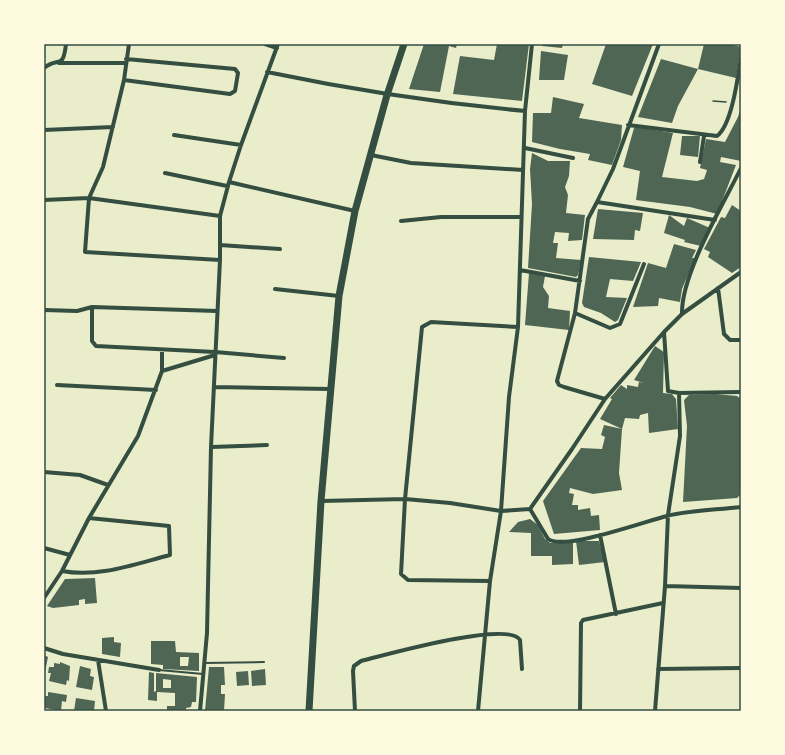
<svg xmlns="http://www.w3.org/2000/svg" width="785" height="755" font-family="'Nunito Sans',sans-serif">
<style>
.building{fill:#4f6655;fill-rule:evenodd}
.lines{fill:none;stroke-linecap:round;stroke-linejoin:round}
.path{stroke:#344e41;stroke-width:1.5}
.service{stroke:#344e41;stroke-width:2}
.minor{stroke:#344e41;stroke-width:4}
.primary{stroke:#344e41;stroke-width:7}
.neatline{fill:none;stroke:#344e41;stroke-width:1.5}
</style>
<rect width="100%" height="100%" fill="#e9edc9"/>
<path class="building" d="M424 44H457L456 48 449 46 440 92 409 89Z
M497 44H529L522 101 453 94 460 56 494 60Z
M543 44H563L562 48 542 46Z
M606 44H653L632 96 592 84Z
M704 44H729L741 47 736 78 698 69Z
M541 51 568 55 564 80H539Z
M661 59 698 69 678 106 672 123 638 117Z
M553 97 584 104 579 118 622 125 621 140 612 165 588 160 590 154 560 149 532 142 533 113H551Z
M741 107V161L721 157 720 162 736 165 717 214 690 207 636 200 640 171 623 167 634 128 637 127 673 133 662 177 697 181 704 179 707 170 700 168 706 139 725 142 738 117Z
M682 136H700L698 157 680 155Z
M532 153 548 161H570L569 176 565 187 568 195 566 213 585 215 582 240 568 241 569 233 555 232 553 243H558L556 258 581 260 578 275 576 277 528 268 532 204 530 169Z
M732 205 741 211V267L732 273 708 257 710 252 704 249 721 217 725 218Z
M598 209 643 213 640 231 635 230 634 240 593 239Z
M669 215 684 226 687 218 710 228 701 246 684 242 685 240 664 233Z
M674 244 696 250 692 258H695L682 289 680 302 659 298 658 306 633 307 648 263 666 268Z
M589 257 641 262 633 281 610 279 606 297 627 298 618 320 615 322 601 313 584 307 582 303Z
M529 273 545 276 543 287 549 296 548 308 570 311 569 330 525 325Z
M655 346 664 352 663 393 672 394 676 399 678 429 649 433 648 413 640 415 639 419 625 418 622 429 619 473 622 490 593 494 570 488 569 493 574 494 572 505H578V510L590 508 591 516 599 515 600 530 554 534 543 501 581 448 602 449 605 437 601 435 604 425 622 429 600 419 612 399 610 398 621 385 627 389V385L638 387 639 382 644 383 634 380Z
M715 394 737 396 741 399 740 495 737 498 683 502 687 426 684 400 689 395Z
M530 519 538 525 545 539 550 543 573 542V564L552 565V556H531V533L509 532 518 522Z
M576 541H599L605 562 579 565Z
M95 578 97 603 85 604V599L79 600V605L53 608 47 606 65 579Z
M114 637V642L121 643 120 657 102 654V638Z
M151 641H175L176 652 199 653V671L163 669V665L151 664ZM180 657H189L188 666H180Z
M44 655 48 657 45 672H44Z
M60 662 70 666 69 681 67 680 66 685 49 681 51 673H48L49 667H54V663L60 664Z
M80 666 91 669 90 676 94 677 92 690 76 687Z
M209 667H224L225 685H221V694H225L224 711H205Z
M265 669 266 685 252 686 251 671Z
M248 671 249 685 237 686 236 672Z
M149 672 154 673V692L156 691V673L197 677 196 702H192L191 707 186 708V711H167V706H175V693L157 692V701L148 700ZM163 679 171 680V688H163Z
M48 692 67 695 66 702 62 701 61 711 45 708V696H48Z
M76 698 95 701 94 711H74Z"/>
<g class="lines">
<path class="path" d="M713 101 726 102"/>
<path class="service" d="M204 663 264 662
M159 670 203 674"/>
<path class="minor" d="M265 44 277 48
M126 59 235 69 238 73 235 91 230 94 124 80 103 167 89 198 220 216
M59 63H126
M44 68C58 56 63 71 66 44
M267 72C353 90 438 103 525 111
M124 80 129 44
M628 125 717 136C732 125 738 76 741 58
M44 130 113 127
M174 135 241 145
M525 148 573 158
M371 155 411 163 523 170
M700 162 704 136
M165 173 227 186
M229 182 355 211
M44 200 89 198 85 252 220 260
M597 202 613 169 659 44
M401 221 441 217H521
M220 245 280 249
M644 264 620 324 610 328 575 313 588 219 597 202 715 220
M520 270 580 281
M718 288 724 334 730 340H741
M275 289 339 296
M92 307V341L96 346 215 352 284 358
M44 310 77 311 92 307 217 311
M575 313 557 381 559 385 564 387 605 399
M682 314C681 274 723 205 741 168
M664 332 668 391 679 393 741 392
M162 371V350
M57 385 156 390
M215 387 330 389
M211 447 267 445
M44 472 80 475 108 485
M321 501 405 499 450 503 501 511 530 509 572 449 605 399 664 332 682 314 741 272
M530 509 548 539C564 551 646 521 667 516 691 510 717 510 741 507
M600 535 616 614
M44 548 70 555
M62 571C98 578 135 564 170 555L169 526 89 518
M490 581 408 580 401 574 405 499 422 327 431 322 518 327
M665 586 741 588
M44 598 62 571 89 518 138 436 162 371 215 355
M44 648 63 654 159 670
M98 660 106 711
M658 669 741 668
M200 711 207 633 211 447 220 260V216L229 182 241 145 278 44
M355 711 353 671 354 666 361 661C385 655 508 620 520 640L522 669
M478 711 490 581 501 511 509 397 518 327 525 111 532 44
M580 711 581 623 583 620 663 603
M655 711 665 586 668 515 680 436 679 393"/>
<path class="primary" d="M309 711 321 501 339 296 355 211 387 95 404 44"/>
</g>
<rect width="785" height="755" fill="none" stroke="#fefae0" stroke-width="90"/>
<rect x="45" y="45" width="695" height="665" class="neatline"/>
</svg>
